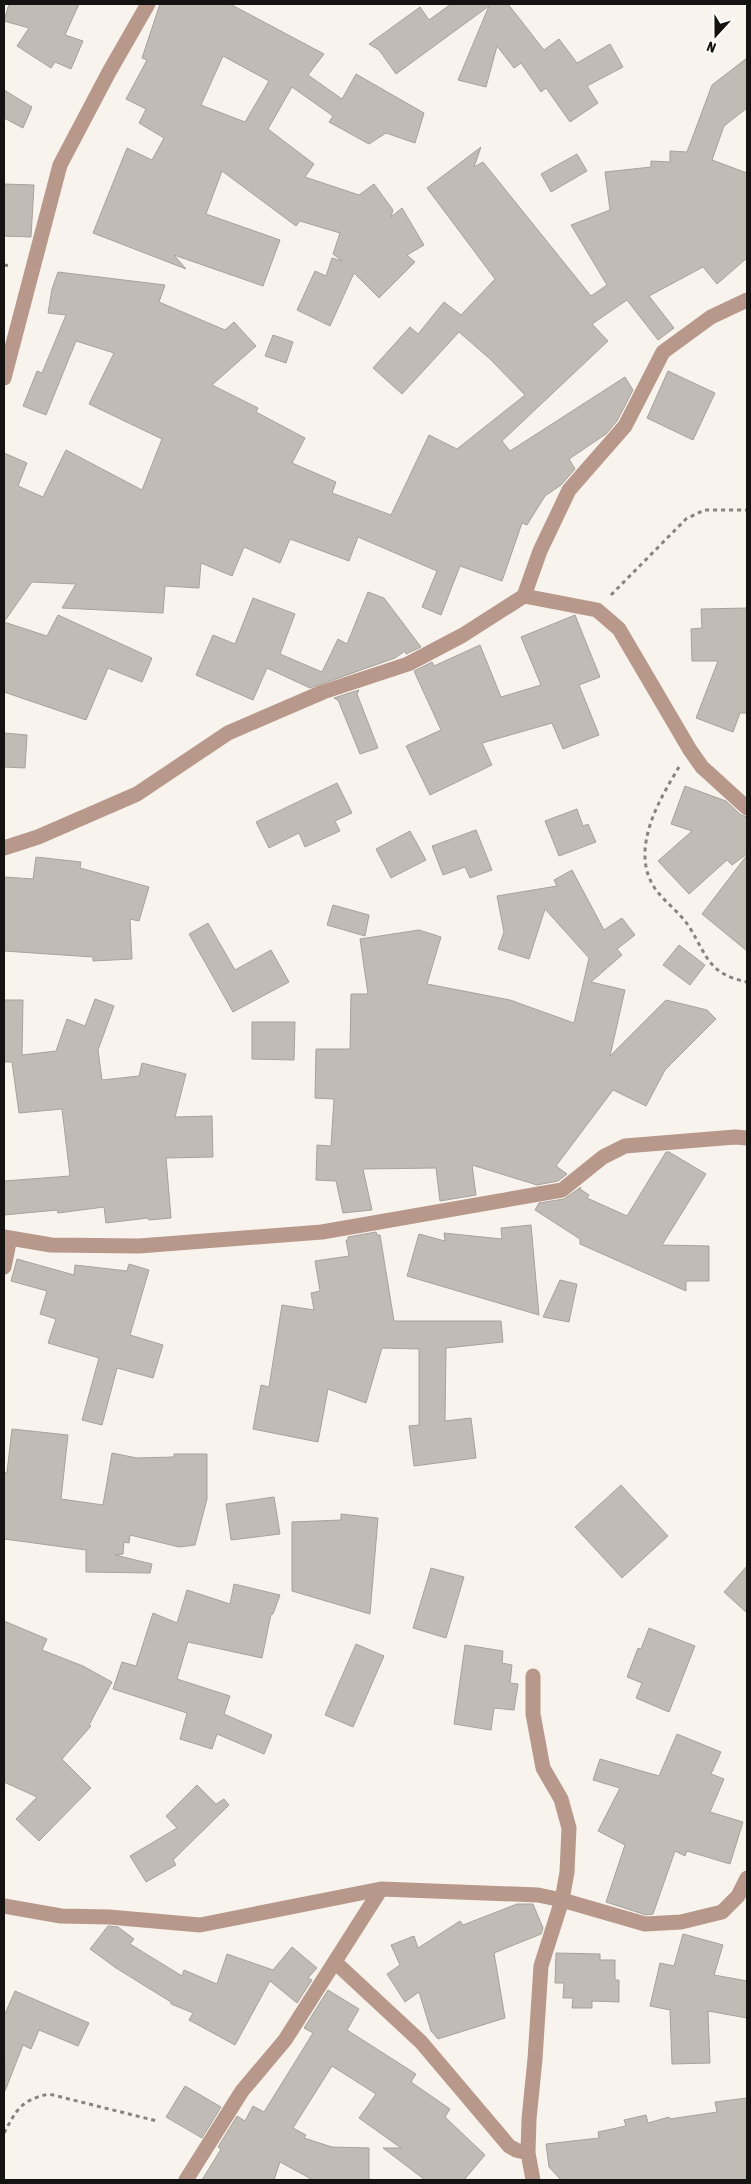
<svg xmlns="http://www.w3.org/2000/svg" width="751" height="2184" font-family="'Asap Condensed',sans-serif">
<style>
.building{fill:#c0bbb4;stroke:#a7a29c;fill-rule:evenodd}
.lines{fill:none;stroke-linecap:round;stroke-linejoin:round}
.path{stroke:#87837f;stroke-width:3;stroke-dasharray:4 4;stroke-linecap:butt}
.minor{stroke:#b7988b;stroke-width:15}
</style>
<rect width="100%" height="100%" fill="#f8f3ec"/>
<path class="building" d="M9 4H79L65 35 83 41 71 69 55 62 51 68 17 46 29 28 4 21Z
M160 4H230L324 54 308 75 342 99 356 74 424 113 415 143 386 133 369 144 329 122 333 116 292 87 268 129 314 164 305 177 359 195 374 184 393 210 391 217 402 208 424 245 407 255 415 262 379 298 354 273 330 326 297 310 315 271 326 276 332 258 342 261 333 254 340 233 300 221 296 226 222 171 206 214 280 240 263 286 174 255 186 269 93 233 127 148 152 160 164 138 139 123 146 109 126 99 147 60 142 58ZM223 56 269 81 245 122 201 105Z
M451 4H508L544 50 559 39 577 63 610 44 623 67 587 86 598 103 570 122 546 88 541 92 521 63 514 68 497 46 486 87 458 80 489 6 396 74 379 50 369 44 420 7 429 20Z
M747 58V108L724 126 712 160 747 173V258L717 284 703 267 649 296 674 328 658 340 627 300 592 324 608 341 502 441 510 451 625 377 633 390 617 421 606 434 569 459 575 469 561 485 545 496 527 525 522 523 502 581 460 566 441 615 422 607 437 571 358 537 349 561 290 539 280 563 244 547 232 576 201 563 199 588 165 586 163 613 62 608 76 584 32 582 4 622 47 636 58 615 152 658 142 682 108 668 86 720 4 692V453L27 463 18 486 43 497 66 450 142 490 162 439 89 404 114 353 76 341 46 415 23 406 37 371 42 373 66 315 48 313 52 289 58 272 165 285 159 302 225 330 234 322 256 346 212 385 258 408 256 412 305 438 292 463 336 482 332 493 391 515 429 435 457 449 525 395 490 359 459 332 402 394 373 368 410 327 418 334 444 302 461 315 495 279 427 188 481 147 474 167 483 162 591 296 607 285 571 225 610 210 605 172 651 167V161L670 162V151L687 152 712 85Z
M4 90 32 107 23 128 4 118Z
M577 154 587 171 551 192 541 174Z
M4 184 34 185 31 237 4 236Z
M273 335 293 342 286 363 265 356Z
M668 371 715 393 693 440 647 418Z
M368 592 384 598 421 647 406 654 405 651 395 658 310 688 267 668 253 700 196 675 213 635 235 644 253 598 295 614 280 654 322 672 338 639 347 644Z
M747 608V713H740L733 732 696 718 718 661H692L691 629 702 628 701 609Z
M575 615 600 677 579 685 599 735 563 749 552 723 482 743 492 765 430 795 406 746 441 730 414 671 432 662 434 666 480 645 501 697 541 685 521 637Z
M359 690 357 694 378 748 360 754 338 700 334 698Z
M4 733 27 735 25 768 4 767Z
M337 783 352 813 335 821 340 831 305 847 299 833 269 848 256 822Z
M685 786 726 801 741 815 747 817V854L732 865 727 860 689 894 658 861 692 831 671 824Z
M577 809 583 826 588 824 596 842 559 856 545 821Z
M476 830 492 870 470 878 465 867 443 875 432 846Z
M410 831 426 860 391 878 376 849Z
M747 855V951L702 914Z
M36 857 81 862 80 868 149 887 139 921 130 919 132 959 93 961V957L4 951V877L33 879Z
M572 870 604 930 622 918 635 935 617 949 622 955 591 982 625 990 610 1056 666 1000 707 1010 716 1019 665 1070 646 1106 613 1090 556 1166 567 1174 558 1181 537 1185 472 1165 476 1195 440 1201 436 1168 363 1169 372 1210 343 1213 336 1181 316 1180 317 1145 331 1146 334 1099 315 1098 316 1049H350L351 994H368L360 939 419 930 441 937 427 984 510 1000 574 1023 589 958 545 909 529 959 498 949 504 932 497 896 557 886 554 880Z
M333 905 369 915 365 936 327 925Z
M208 923 235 970 271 950 289 982 233 1012 189 934Z
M679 945 705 965 690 985 663 965Z
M95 999 114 1006 98 1050 102 1080 139 1076 142 1063 186 1074 175 1117 212 1116 213 1157 166 1158 171 1218 149 1220 148 1218 106 1223 104 1207 58 1213 57 1210 4 1215V1181L70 1176 62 1109 19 1113 12 1062H4V1000H23L22 1055 56 1051 67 1019 85 1026Z
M252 1022H295L294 1060 252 1059Z
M666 1152H669L706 1174 662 1245 709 1246V1281H686V1291L580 1244V1239L535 1210 539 1203 564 1199 581 1187 580 1189 589 1195 587 1198 627 1216Z
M531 1225 539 1315 407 1276 419 1234 445 1241 444 1233 502 1239 501 1228Z
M376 1232 377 1235H380L394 1321H501L503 1342 446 1348 445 1421 471 1418 476 1458 414 1466 409 1426 419 1425V1349L382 1348 366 1403 328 1389 318 1442 253 1429 261 1385 269 1387 282 1305 314 1310 311 1293 320 1291 315 1261 349 1256 346 1240H348V1237Z
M17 1259 74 1275 75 1265 127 1271 129 1264 149 1270 130 1335 163 1345 153 1378 117 1368 102 1425 82 1420 99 1358 48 1343 56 1319 40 1314 47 1291 11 1281Z
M560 1280 577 1284 569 1322 543 1317Z
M12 1429 68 1435 61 1499 103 1505 112 1453 137 1458 174 1457V1454H207V1499L195 1545 179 1547 130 1535 129 1543 124 1542 123 1554 115 1555 152 1564 150 1573 86 1572V1550L4 1539V1473L7 1472Z
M621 1485 668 1536 622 1578 575 1527Z
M274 1497 280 1534 231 1540 226 1504Z
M341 1514 378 1518 370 1614 292 1591V1522L341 1520Z
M747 1566V1613L724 1592Z
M431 1568 464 1577 446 1638 413 1628Z
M234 1584 280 1595 273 1614H271L262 1658 188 1642 177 1679 230 1696 224 1714 272 1735 264 1754 217 1734 212 1749 180 1739 187 1713 113 1689 122 1662 136 1666 153 1613 177 1623 187 1590 230 1604Z
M4 1621 47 1639 42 1650 83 1666 112 1682 89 1725 91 1726 62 1759 91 1788 39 1841 16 1819 37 1797 4 1782Z
M649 1628 695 1646 669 1712 636 1698 642 1683 627 1677 638 1648 641 1649Z
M356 1644 384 1656 353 1727 325 1715Z
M465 1645 503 1651 502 1663 512 1665 510 1683 518 1684 514 1710 494 1708 491 1730 454 1724Z
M677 1734 721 1752 711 1774 724 1779 710 1812 743 1822 730 1864 687 1851 685 1856 675 1851 653 1914 646 1915 606 1902 625 1845 598 1831 620 1788 593 1780 600 1759 659 1776Z
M197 1785 216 1804 224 1799 229 1805 173 1860 176 1865 146 1882 130 1856 177 1828 166 1816Z
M517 1904H533L543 1928 541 1934 494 1953 505 2018 438 2039 431 2031 419 1992 405 2002 387 1974 400 1965 391 1945 414 1936 418 1948 460 1921 463 1925Z
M108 1926 118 1927 134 1939 130 1944 182 1976 184 1970 217 1984 227 1954 273 1970 292 1947 317 1968 308 1978 312 1980 297 2003 270 1981 235 2045 189 2020 193 2013 171 2004V2002L116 1968 90 1949Z
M683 1934 723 1945 714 1975 747 1981V2018L708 2011 710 2063 672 2064 670 2010 650 2006 660 1963 674 1966Z
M556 1953 600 1954V1960H615V1980H619V2002L592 2001V2008H572L573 1998H563L564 1983H555Z
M328 1990 359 2009 347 2030 416 2074 411 2082 450 2109 445 2117 485 2155 464 2180H425L383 2148H401L359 2118 376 2094 332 2066 293 2128 306 2135 304 2138 332 2147 369 2148V2180H313L280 2162 274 2180H202L221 2149 218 2147 237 2116 245 2121 253 2106 264 2112 313 2033 304 2028Z
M15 1991 89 2023 78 2046 39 2030 31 2049 23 2045 5 2091 4 2016Z
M185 2086 221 2107 202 2138 166 2117Z
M747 2098V2180H561L549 2167 546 2144 599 2138 598 2132 626 2126 624 2120 646 2115 648 2123 669 2117 670 2119 717 2112 715 2102Z"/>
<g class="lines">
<path class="path" d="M4 265 12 266
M611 595 686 519 704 510H747
M679 767C659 800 630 849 654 887 664 902 680 912 690 928 708 958 709 974 747 982
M4 2133C17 2109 21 2100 49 2094L157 2121"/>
<path class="minor" d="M4 378 60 165 109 72 148 4
M524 596 597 610 619 629 690 750 702 767 747 808
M4 848 38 837 137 794 228 733 323 692 408 664 463 635 524 596 540 551 569 490 625 426 663 352 711 317 747 300
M4 1237 51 1245 139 1246 322 1232 562 1190 603 1157 625 1146 735 1137 747 1138
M4 1267 10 1238
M4 1906 61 1916 109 1917 200 1925 381 1889 538 1895 562 1900 567 1872 569 1828 561 1799 543 1768 533 1714V1676
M336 1963 421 2042 509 2146 516 2150 528 2153
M186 2180 242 2091 285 2040 381 1889
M533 2180 528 2153 529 2119 535 2059 541 1966 562 1900 645 1924 681 1922 722 1912 738 1896 747 1878"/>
</g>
<rect width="751" height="2184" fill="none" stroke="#151311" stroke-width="10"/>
<g transform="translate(716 35) rotate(201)" stroke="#ffffff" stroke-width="4" paint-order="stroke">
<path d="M0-4L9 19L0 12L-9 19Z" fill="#151311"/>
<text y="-8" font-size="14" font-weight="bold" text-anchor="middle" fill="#151311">N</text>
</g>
</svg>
